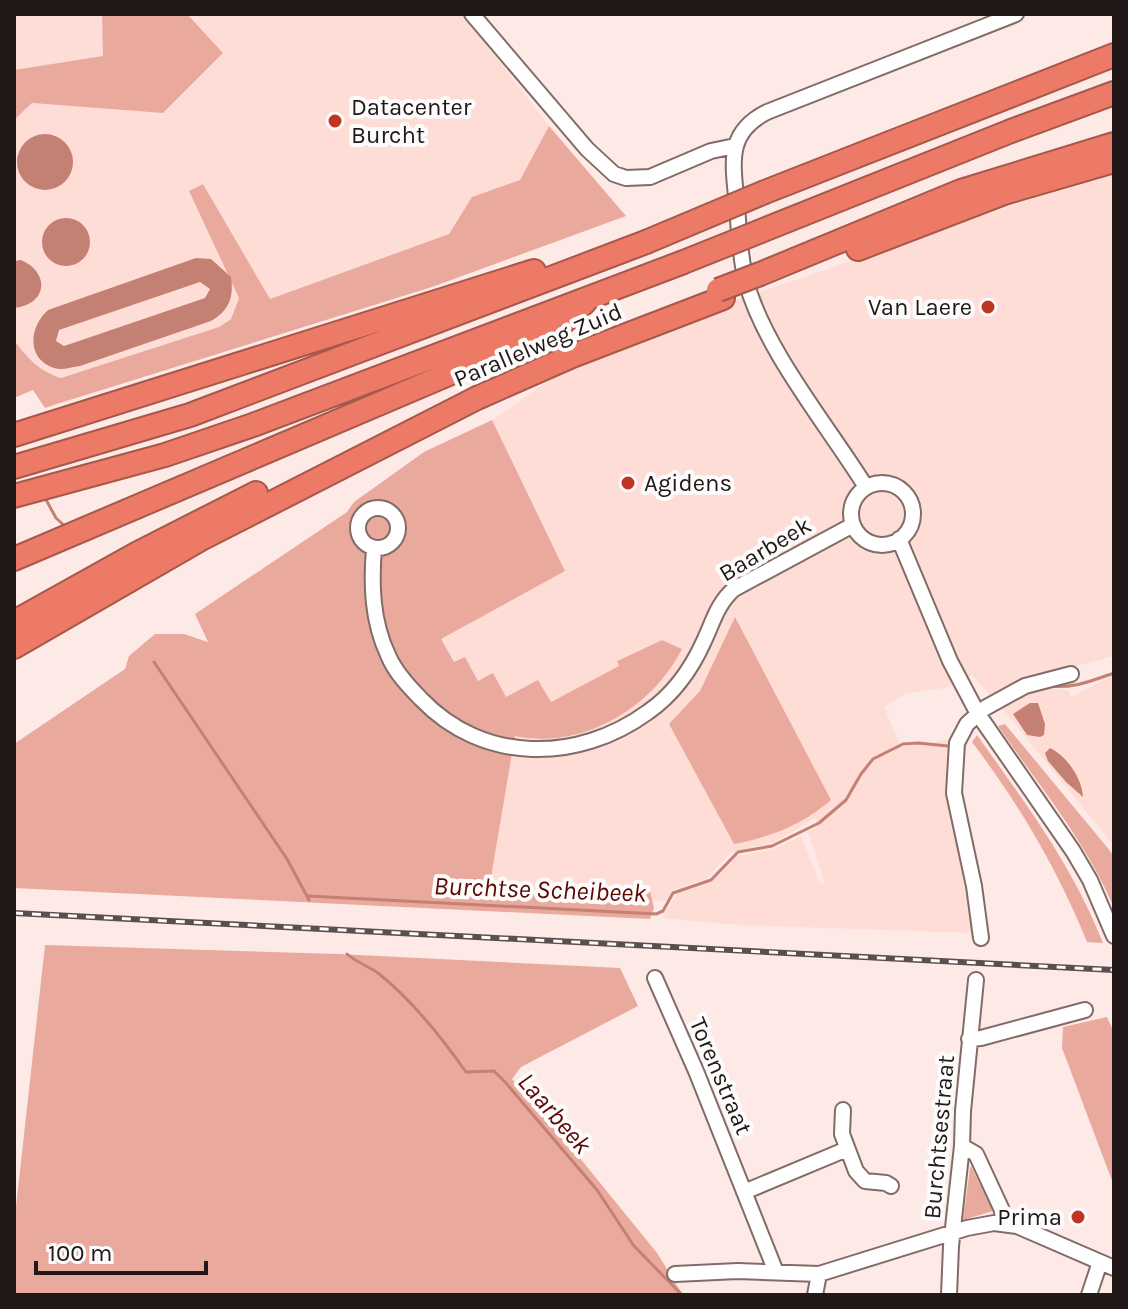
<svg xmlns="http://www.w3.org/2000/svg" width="1128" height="1309" font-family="Karla,sans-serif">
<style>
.built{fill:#feddd6}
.green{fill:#eaa99d}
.water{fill:#c38073;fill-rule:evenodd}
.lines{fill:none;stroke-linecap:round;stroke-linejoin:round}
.stream{stroke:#c38073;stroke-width:3}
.minor-casing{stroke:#816c67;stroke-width:18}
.highway-casing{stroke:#a6584b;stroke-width:26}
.minor{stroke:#fff;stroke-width:14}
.highway{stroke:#ed7a67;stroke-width:22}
.rail-casing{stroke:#5a4f4d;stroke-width:6}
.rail{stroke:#fcfcfc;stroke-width:3;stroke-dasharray:9;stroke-linecap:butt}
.highway-bridge-casing{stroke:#a6584b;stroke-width:26;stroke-linecap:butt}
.highway-bridge{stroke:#ed7a67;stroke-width:22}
.poi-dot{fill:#c13523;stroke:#fcfcfc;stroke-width:3}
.labels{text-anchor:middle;stroke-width:8;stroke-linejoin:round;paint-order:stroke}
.poi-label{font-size:24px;fill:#211817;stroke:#fcfcfc;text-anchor:start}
.street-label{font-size:24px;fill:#211817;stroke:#fcfcfc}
.water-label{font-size:26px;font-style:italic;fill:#5c0801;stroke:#fcfcfc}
</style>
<rect width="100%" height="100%" fill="#fdeae6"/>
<path class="built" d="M14 14H102L104 56 14 70Z
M187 14H463L549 126 520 180 472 197 449 234 270 299 203 184 190 191 239 298 231 318 219 327 61 378 43 372 27 358 14 340V120L32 103 163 113 223 53Z
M1114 175V656L1029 678 1057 689 1069 691 1071 697 1114 675V846L1002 708 972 675 945 688 906 693 884 707 901 747 952 739V819L973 933 737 925 662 918 678 893 710 883 736 856 772 850 801 836 819 882 821 884 825 883 808 832 818 827 815 818 773 843 731 852 706 879 672 890 666 901 650 900 649 891 488 896 515 736 682 649 662 640 617 660 620 666 551 702 506 697 478 681 465 657 454 663 440 639 565 571 492 420 574 363 720 306 1019 203Z"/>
<path class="green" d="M102 14H187L223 53 163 113 32 103 14 120V70L103 56Z
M549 126 626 216 432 287 60 403 45 408 33 390 14 398V340C28 359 39 371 61 378L219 327 231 319 239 298 189 191 203 184 270 299 449 234 472 197 520 180Z
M492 420 565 571 441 639 454 662 465 657 478 681 493 673 506 697 538 680 551 702 619 666 617 661 662 640 682 649C652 708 583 750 515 736L488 895 650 891 654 908 650 919 14 888V744L125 669 129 656 155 634H184L208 642 195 614 347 512 354 502 424 452Z
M735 617 831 800C802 825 771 837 734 844L669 724 700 691Z
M1005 724 1111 852 1114 858V908C1086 841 1039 786 998 726Z
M977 735C1025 803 1072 864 1103 943L1087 942C1058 870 1019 804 972 742Z
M45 945 338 954 620 968 638 1006 521 1067 512 1079 536 1104 657 1253 683 1295H14V1225Z
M1107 1017 1114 1032V1186L1062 1048 1063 1027Z
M971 1166 993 1211 963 1220 970 1168Z"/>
<path class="water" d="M17 162a28 28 0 1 1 56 0a28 28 0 1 1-56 0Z
M42 242a24 24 0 1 1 48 0a24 24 0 1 1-48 0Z
M196 258 211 259 231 277C234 298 229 310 211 321L80 366C71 367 62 371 54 368 25 358 30 326 48 310ZM200 282 210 289 205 298 76 342 64 346 56 341 59 330Z
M21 260C51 273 47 305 14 308V261Z
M1030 703H1038L1045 724 1044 735 1040 737 1027 735 1013 714Z
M1050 748C1068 757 1082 779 1083 797L1066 782 1048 761 1045 753Z"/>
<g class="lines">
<path class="stream" d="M44 496 56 518 67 528
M154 662 287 859 309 900
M1048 686C1073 689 1091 681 1114 673
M308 896 656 914 663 911 673 893 711 880 738 852 772 846 819 823 846 800 861 774 873 759 903 744 918 743 948 746
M347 954C356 962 368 966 378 973 411 999 442 1038 466 1072L494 1071 506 1083 597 1190 634 1246 682 1295"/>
<g class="minor-casing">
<path id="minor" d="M472 14 587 149 614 174 626 178 650 177 711 151 735 146
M851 514a31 31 0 1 1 62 0a31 31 0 1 1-62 0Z
M866 487C828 426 764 349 746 281 739 254 739 224 736 196 732 158 729 131 767 112L1016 14
M358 528a20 20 0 1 1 40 0a20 20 0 1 1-40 0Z
M899 539 950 661 978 714 1073 851 1090 880 1114 936
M374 548C371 585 372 621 388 655 395 672 408 686 421 699 483 764 578 763 648 712 674 694 691 670 704 641 713 622 717 604 734 589L853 525
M985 708 1025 686 1071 674
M978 714 967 724 957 743 954 793 974 886 981 938
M655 978 696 1071 776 1272
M969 1039 981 1038 1085 1010
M843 1110 842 1134 856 1171 865 1181 886 1183 891 1186
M962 1146 976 1154 1001 1208 1005 1223
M744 1192 847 1149
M675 1274 738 1271 819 1274 967 1228 994 1223 1017 1226 1114 1268
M815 1295 819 1274
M949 1295 951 1246 962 1146 963 1111 976 980
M1089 1295 1100 1262"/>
</g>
<g class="highway-casing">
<path id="highway" d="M765 192 1114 55
M761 231 1011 131 1114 93
M858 249 1004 193 1114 161
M760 274 961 191 1114 144
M14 435 534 271
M14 467 190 415 646 242
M14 496 165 455 253 425 681 263
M14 559 557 328 584 303
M14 622 136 554 256 493
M14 647 201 539 477 398 572 356 723 298"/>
</g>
<use href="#minor" class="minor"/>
<use href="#highway" class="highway"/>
<g class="rail-casing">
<path id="rail" d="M14 913 1114 970"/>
</g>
<use href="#rail" class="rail"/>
<g class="highway-bridge-casing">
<path id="highway-bridge" d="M646 242 765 192
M681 263 761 231
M718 290 760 274"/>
</g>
<use href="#highway-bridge" class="highway-bridge"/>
</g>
<g class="poi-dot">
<circle cx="335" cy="121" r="8"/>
<circle cx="988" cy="307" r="8"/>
<circle cx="628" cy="483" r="8"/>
<circle cx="1078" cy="1217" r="8"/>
</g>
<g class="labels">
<g class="poi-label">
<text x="351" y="115">Datacenter<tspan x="351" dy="28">Burcht</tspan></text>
<text x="972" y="315" text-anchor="end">Van Laere</text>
<text x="644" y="491">Agidens</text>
<text x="1062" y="1225" text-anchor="end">Prima</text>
</g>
<g class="street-label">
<text transform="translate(538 345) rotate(-23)" y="8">Parallelweg Zuid</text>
<text transform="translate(765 549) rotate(-31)" y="8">Baarbeek</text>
<text transform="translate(721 1076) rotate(67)" y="8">Torenstraat</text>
<text transform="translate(939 1137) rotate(-85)" y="8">Burchtsestraat</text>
</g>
<g class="water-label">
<text transform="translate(540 889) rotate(2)" y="9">Burchtse Scheibeek</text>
<text transform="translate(555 1113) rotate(49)" y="9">Laarbeek</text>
</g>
</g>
<rect width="1128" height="1309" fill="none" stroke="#211817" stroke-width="32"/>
<path d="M36 1261v12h170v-12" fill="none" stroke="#211817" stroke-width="4"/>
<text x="48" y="1261" font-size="24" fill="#211817" stroke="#fcfcfc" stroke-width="6" paint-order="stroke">100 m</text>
</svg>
